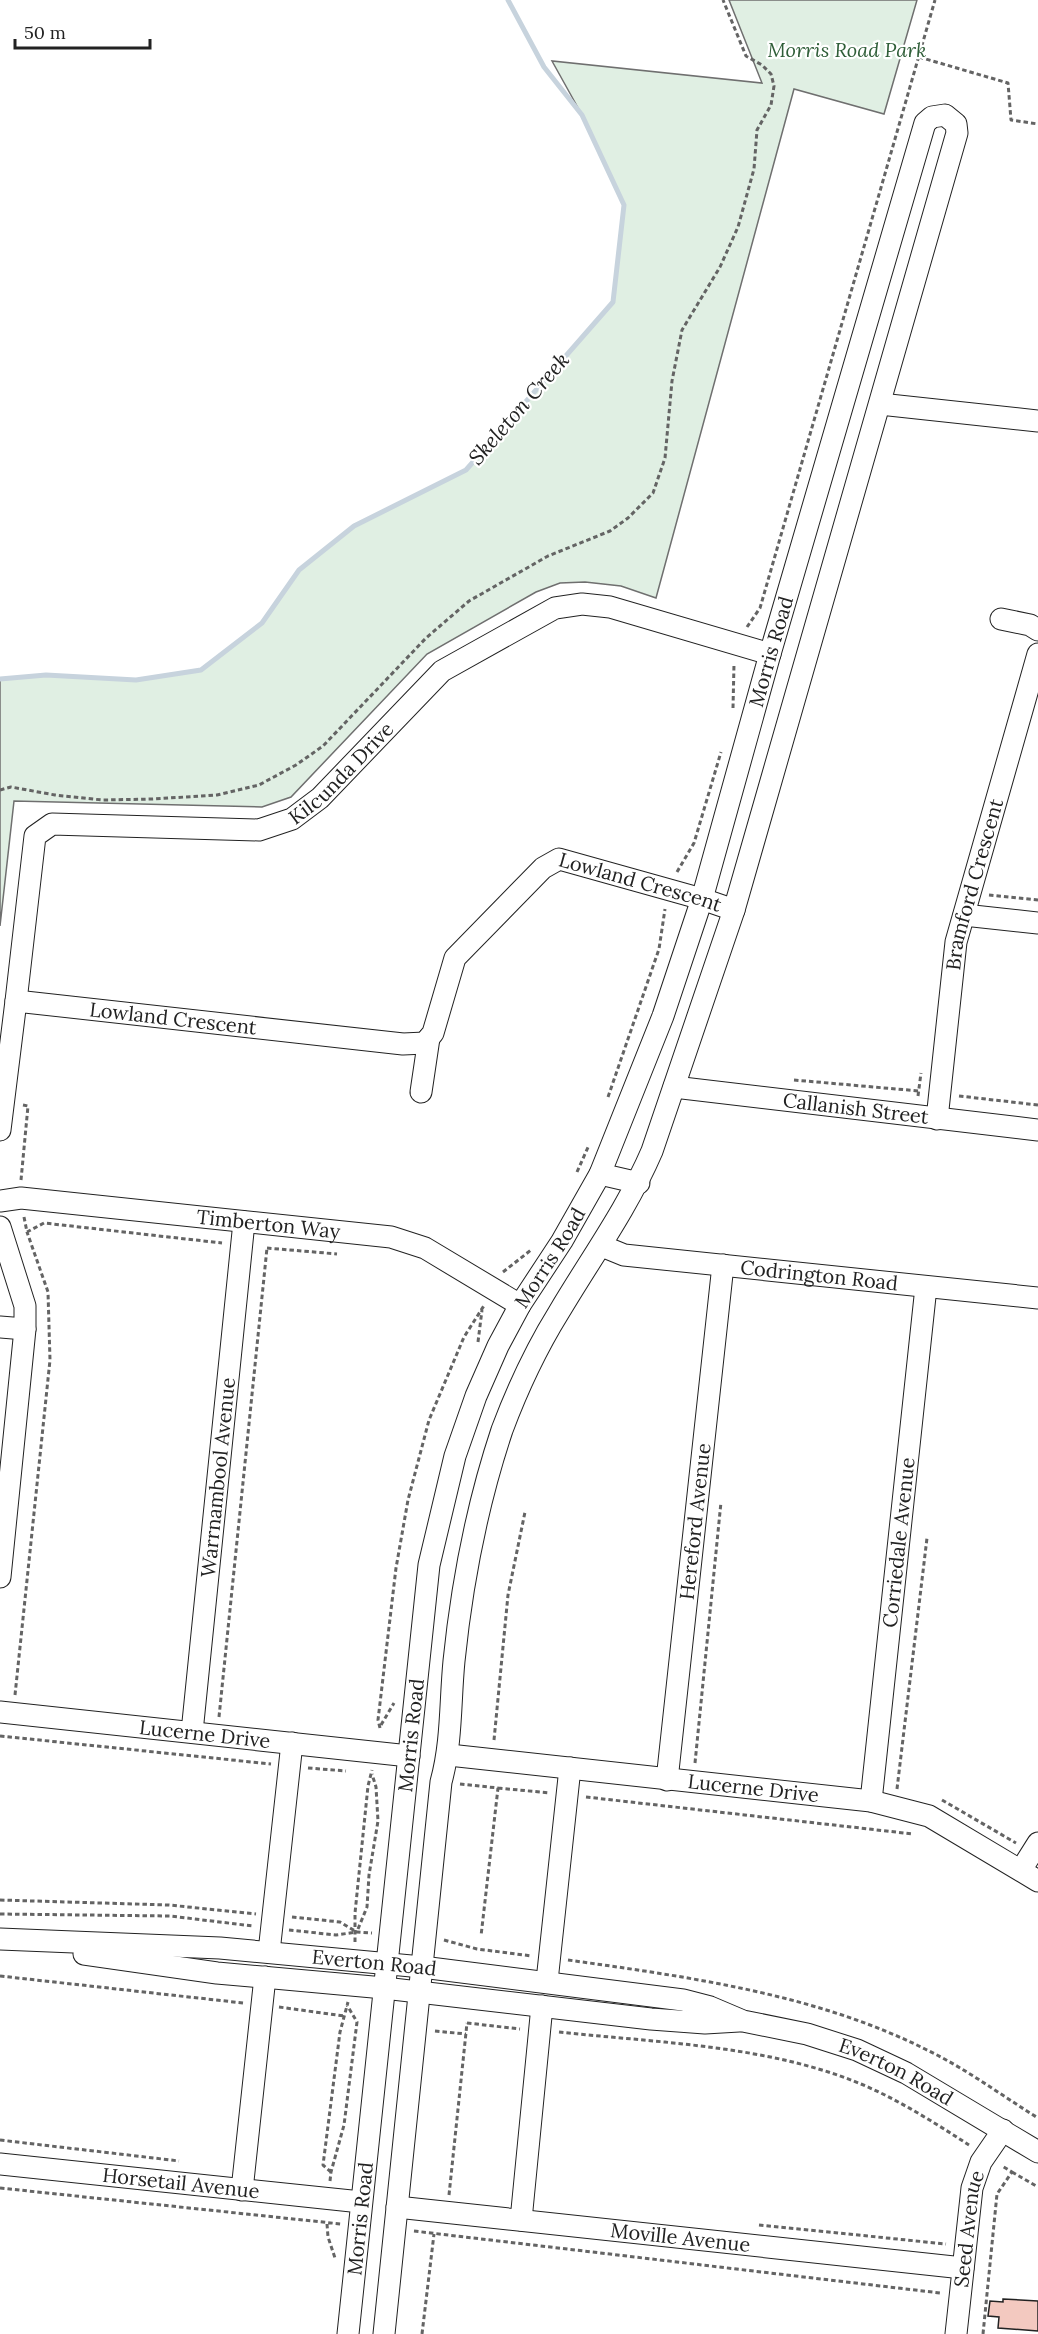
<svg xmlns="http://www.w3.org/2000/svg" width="1038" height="2334" font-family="Lora,serif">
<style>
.green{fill:#e0efe3;stroke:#6f6f6f;stroke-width:1.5}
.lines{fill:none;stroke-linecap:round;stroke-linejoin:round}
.stream{stroke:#c7d3dd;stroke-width:5}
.building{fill:#f3c9c0;stroke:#222;stroke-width:1.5}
.minor-casing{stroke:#222;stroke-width:23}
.path{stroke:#646464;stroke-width:3;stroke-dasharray:4.5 3;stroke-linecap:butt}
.minor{stroke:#fff;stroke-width:21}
.labels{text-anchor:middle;stroke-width:4.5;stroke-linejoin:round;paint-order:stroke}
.park-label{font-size:20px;font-style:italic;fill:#2f5e38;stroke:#fff}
.street-label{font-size:20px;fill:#222;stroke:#fff}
.water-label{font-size:21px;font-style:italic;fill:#222;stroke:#fff}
</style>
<rect width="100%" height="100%" fill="#fff"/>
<path class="green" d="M729 0H917L884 114 794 89 656 598 621 586 585 582 560 583 536 592 427 654 291 797 262 807 14 801 0 926V679L46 675 136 680 201 670 262 623 299 570 354 526 466 470 613 302 624 205 582 115 552 61 762 83Z"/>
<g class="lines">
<path class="stream" d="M0 679 46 675 136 680 201 670 262 623 299 570 354 526 466 470 613 302 624 205 582 115 544 67 508 0"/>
</g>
<path class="building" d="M1003 2299 1038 2301V2331L998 2328 999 2317 988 2316 990 2301 1003 2302Z"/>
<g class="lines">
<g class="minor-casing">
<g id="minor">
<path d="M880 404 1038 421"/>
<path d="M1001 619 1030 625 1038 630"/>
<path d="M964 915 1038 923"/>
<path id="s1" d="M16 1001 35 836 52 824 259 830 292 819 320 798 442 671 555 608 582 604 610 607 770 654"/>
<path id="s2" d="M674 1087 1038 1130"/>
<path d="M421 1092 429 1038"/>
<path id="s3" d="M937 1119 956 942 1038 654"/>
<path id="s4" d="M0 1130 16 1001 403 1044 425 1043 433 1033 455 958 543 868 559 859 702 899 734 910"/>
<path d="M600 1174 639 1183"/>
<path id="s5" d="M0 1201 21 1198 391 1237 425 1248 520 1305"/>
<path d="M0 1227 25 1306V1329L0 1577"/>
<path id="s6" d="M602 1246 624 1255 1038 1298"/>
<path d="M0 1327 25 1329"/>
<path id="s7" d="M0 1712 409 1756"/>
<path id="s8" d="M192 1732 244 1222"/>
<path id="s9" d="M449 1755 871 1801 929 1816 1038 1881"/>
<path id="s10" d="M667 1780 723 1265"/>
<path id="s11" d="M871 1801 926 1287"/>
<path d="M1021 1870 1038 1843"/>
<path id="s12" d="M0 1939 220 1948 422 1967 683 2000 710 2007 743 2021 807 2034 857 2050 906 2073 1038 2152"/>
<path d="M269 1952 292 1743"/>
<path d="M84 1954 217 1973 384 1988 651 2019 705 2023 739 2021"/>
<path d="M547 1981 570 1768"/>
<path id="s13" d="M0 2164 361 2202"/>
<path d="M242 2190 265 1977"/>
<path id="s14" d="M397 2207 963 2268"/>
<path d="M521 2220 542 2006"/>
<path id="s15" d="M348 2334 429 1565 455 1456 476 1396 498 1346 520 1305 562 1241 600 1174 663 1016 702 899 770 654 925 123 932 117 945 115 956 124 957 133 734 910 652 1151C627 1209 591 1258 559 1312 536 1349 517 1390 502 1430 477 1505 462 1583 454 1661 450 1702 452 1742 441 1782L384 2334"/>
<path id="s16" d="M956 2334 972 2188 981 2162 1003 2130"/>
</g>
</g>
<path class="path" d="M919 57 1008 83 1011 120 1038 124
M747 627 760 608 935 0
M733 708 734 664
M0 790 11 787 55 795 102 800 153 799 217 795 259 785 296 765 323 746 426 638 469 601 548 556 610 531 628 518 653 493 665 458 672 381 682 330 720 267 738 227 754 169 757 130 771 105 774 86 771 74 762 65 746 56 723 0
M677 872 694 843 721 752
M989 895 1038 900
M794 1080 919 1091
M918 1096 921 1073
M959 1096 1038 1105
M608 1097 659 949 665 909
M577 1172 589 1145
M21 1180 28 1106 23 1105
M24 1217 27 1232 44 1223 222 1243
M267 1248 337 1254
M503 1272 531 1250
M478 1342 482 1310
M15 1695 50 1360 48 1292 27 1232
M219 1717 267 1248
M381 1725 394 1703
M380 1728 378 1720 396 1568 408 1500 429 1420 464 1337 485 1304
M0 1736 271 1764
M494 1740 508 1595 525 1512
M695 1763 721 1502
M308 1768 346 1771
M460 1784 498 1788 481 1936
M498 1788 550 1793
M897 1789 927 1538
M586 1797 913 1834
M942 1800 1016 1843
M0 1900 169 1905 256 1914
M0 1914 170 1916 253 1926
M292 1917 340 1922 355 1931
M358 1929 367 1907 369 1875 378 1821 376 1787 372 1774
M289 1930 336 1935 357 1932 372 1933
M444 1940 477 1949 532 1956
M355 1942V1913L368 1786 372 1770
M568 1960C689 1977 815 1994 925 2049 965 2068 1001 2095 1038 2118
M0 1976 243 2003
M279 2007 344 2016
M467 2023 520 2029
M435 2031 466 2034
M559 2032C660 2043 767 2045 861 2084 899 2100 935 2123 969 2145
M0 2140 179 2161
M331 2172 323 2165 340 2032 348 2002
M1012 2172 1038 2187
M330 2181 331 2172 344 2125 357 2022 347 2005
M0 2188 341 2224
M449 2195 467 2023
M327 2224 328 2237 335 2258
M759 2225 946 2244
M414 2231 940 2293
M422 2334 434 2234
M983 2334 997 2194 1012 2172 1002 2166"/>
<use href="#minor" class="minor"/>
</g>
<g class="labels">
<g class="park-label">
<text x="847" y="57">Morris Road Park</text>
</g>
<g class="street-label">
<text dy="7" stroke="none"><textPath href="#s15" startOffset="1754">Morris Road</textPath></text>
<text dy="7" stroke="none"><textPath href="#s1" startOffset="496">Kilcunda Drive</textPath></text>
<text dy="7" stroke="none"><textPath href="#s3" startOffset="238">Bramford Crescent</textPath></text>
<text dy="7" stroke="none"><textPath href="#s4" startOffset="861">Lowland Crescent</textPath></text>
<text dy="7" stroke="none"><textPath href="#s4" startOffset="288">Lowland Crescent</textPath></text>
<text dy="7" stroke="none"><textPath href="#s2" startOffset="183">Callanish Street</textPath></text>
<text dy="7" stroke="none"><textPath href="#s5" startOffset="270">Timberton Way</textPath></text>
<text dy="7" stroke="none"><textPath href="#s15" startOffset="1106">Morris Road</textPath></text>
<text dy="7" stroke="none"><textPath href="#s6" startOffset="220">Codrington Road</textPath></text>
<text dy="7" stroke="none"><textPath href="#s8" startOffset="256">Warrnambool Avenue</textPath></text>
<text dy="7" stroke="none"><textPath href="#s10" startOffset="260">Hereford Avenue</textPath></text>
<text dy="7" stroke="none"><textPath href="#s11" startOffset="260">Corriedale Avenue</textPath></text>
<text dy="7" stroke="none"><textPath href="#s7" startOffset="206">Lucerne Drive</textPath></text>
<text dy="7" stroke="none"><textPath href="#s15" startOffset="602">Morris Road</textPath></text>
<text dy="7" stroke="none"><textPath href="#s9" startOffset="306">Lucerne Drive</textPath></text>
<text dy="7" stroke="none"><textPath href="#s12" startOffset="375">Everton Road</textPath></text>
<text dy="7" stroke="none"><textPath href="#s12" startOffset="912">Everton Road</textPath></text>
<text dy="7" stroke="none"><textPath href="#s13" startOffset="182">Horsetail Avenue</textPath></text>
<text dy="7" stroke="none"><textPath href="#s15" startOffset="116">Morris Road</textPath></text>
<text dy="7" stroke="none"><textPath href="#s16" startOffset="106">Seed Avenue</textPath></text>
<text dy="7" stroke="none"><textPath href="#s14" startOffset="285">Moville Avenue</textPath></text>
</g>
<g class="water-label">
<text transform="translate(519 409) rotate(-49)" y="7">Skeleton Creek</text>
</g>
</g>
<path d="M15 39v9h135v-9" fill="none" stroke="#222222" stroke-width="3"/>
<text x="24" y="39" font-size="18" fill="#222222" stroke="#ffffff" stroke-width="4.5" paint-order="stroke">50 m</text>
</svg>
